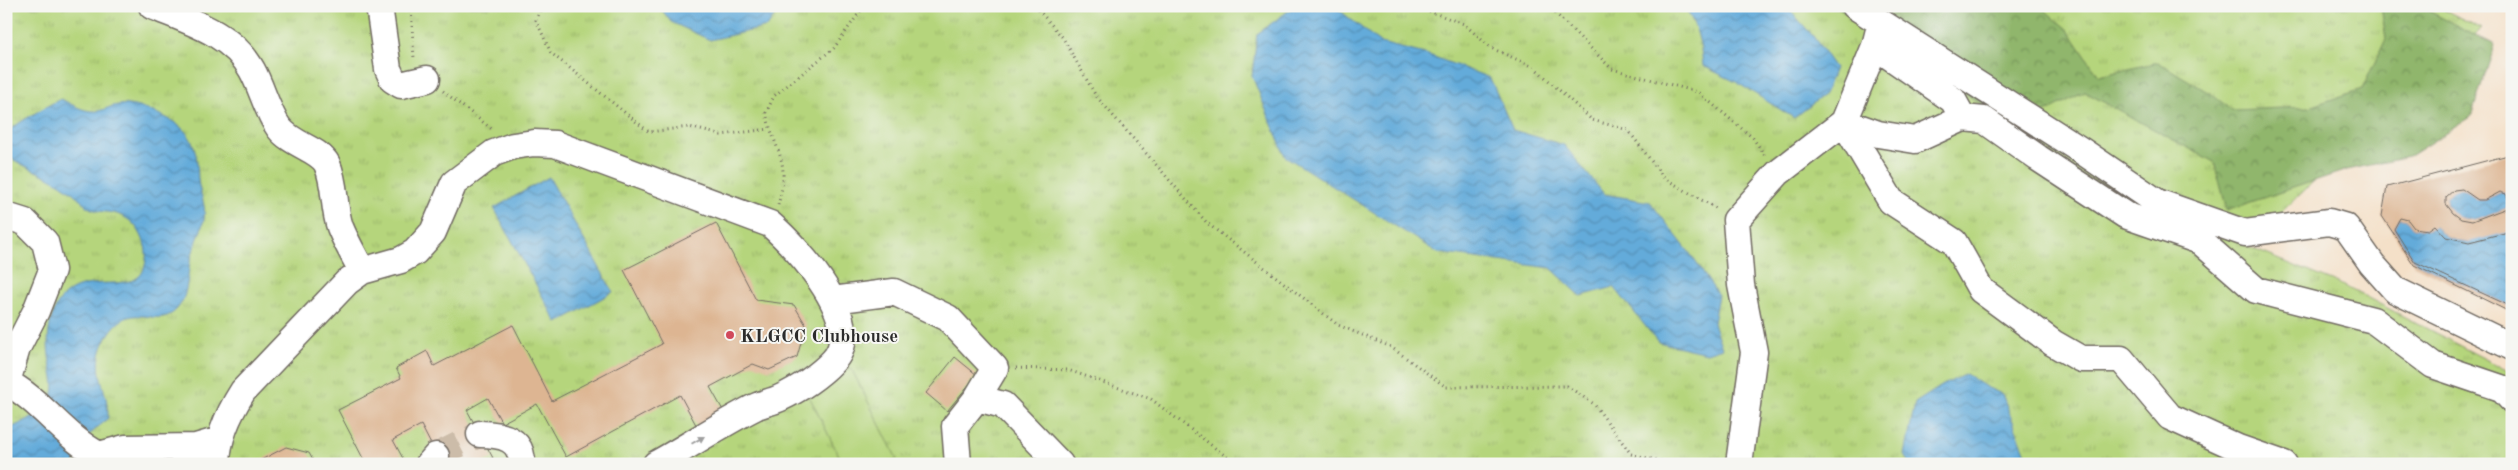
<svg xmlns="http://www.w3.org/2000/svg" width="2518" height="470" font-family="'Old Standard TT',serif">
<style>
.grass{fill:url(#grass-tufts);stroke:#708054}
.forest{fill:url(#forest-crowns);stroke:#5e704c}
.pitch{fill:#b5d57c;stroke:#708054}
.water{fill:url(#water-waves);stroke:#476b82}
.building{fill:#ddb592;fill-rule:evenodd}
.lines{fill:none;stroke-linecap:round;stroke-linejoin:round}
.minor-tunnel{stroke:#ccbca9;stroke-width:26;stroke-dasharray:26 13;stroke-linecap:butt}
.minor-casing{stroke:#716a62;stroke-width:29}
.path{stroke:#716a62;stroke-width:3;stroke-dasharray:1 4;stroke-linecap:butt}
.minor{stroke:#fff;stroke-width:26}
.oneway{fill:#a0a0a0}
.poi-dot{fill:#d1495b;stroke:#f6f6f2;stroke-width:2}
.labels{text-anchor:middle;stroke-width:4;stroke-linejoin:round;paint-order:stroke}
.poi-label{font-size:19px;font-weight:bold;fill:#2b2b2b;stroke:#f6f6f2;text-anchor:start}
</style>
<defs>
<pattern id="grass-tufts" width="24" height="20" patternUnits="userSpaceOnUse" patternTransform="scale(1.25)"><rect width="24" height="20" fill="#b5d57c"/><path d="M3 7l-1-3M5 7V3M7 7l1-3M15 17l-1-3M17 17v-4M19 17l1-3" fill="none" stroke="#9cb76b"/></pattern>
<pattern id="forest-crowns" width="20" height="18" patternUnits="userSpaceOnUse" patternTransform="scale(1.25)"><rect width="20" height="18" fill="#90b66c"/><path d="M2 6a3 3 0 1 1 6 0M12 15a3 3 0 1 1 6 0" fill="none" stroke="#769459"/></pattern>
<pattern id="water-waves" width="16" height="10" patternUnits="userSpaceOnUse" patternTransform="scale(1.25)"><rect width="16" height="10" fill="#63abda"/><path d="M0 5q4-4 8 0t8 0" fill="none" stroke="#528bb1"/></pattern>
</defs>
<rect width="100%" height="100%" fill="#f6f6f2"/>
<filter id="ink" filterUnits="userSpaceOnUse"><feTurbulence type="fractalNoise" baseFrequency=".02" numOctaves="2"/><feDisplacementMap in="SourceGraphic" scale="10" xChannelSelector="R" yChannelSelector="G"/><feConvolveMatrix kernelMatrix="1 2 1 2 8 2 1 2 1" color-interpolation-filters="sRGB"/></filter>
<filter id="wash" filterUnits="userSpaceOnUse"><feTurbulence type="fractalNoise" baseFrequency=".0096" numOctaves="4" result="noise"/><feDisplacementMap in="SourceGraphic" scale="20" xChannelSelector="R" yChannelSelector="G"/><feGaussianBlur stdDeviation="1.12" result="paint"/><feColorMatrix in="noise" values="0 0 0 0 0 0 0 0 0 0 0 0 0 0 0 0 0 1.4 0 .05"/><feComposite in="paint" operator="in"/></filter>
<g filter="url(#wash)">
<rect width="100%" height="100%" fill="#f4e0c8"/>
<path class="grass" d="M6 6H2437L2482 29 2394 99 2309 186 2246 246 2347 287 2512 373V464H6Z"/>
<path class="forest" d="M1836 6H2040L2068 30 2099 76 2158 62 2211 94 2232 110 2309 107 2362 89 2386 39 2381 6H2419L2495 45 2471 117 2408 157 2347 170 2227 210 2214 162 2085 92 2015 127Z"/>
<path class="pitch" d="M851 368 897 459 887 464H843L806 390Z"/>
<path class="water" d="M659 6H781L767 27 710 40 671 22Z
M1295 6H1334L1381 43 1429 55 1490 78 1513 130 1564 145 1604 194 1650 202 1689 252 1718 295 1713 323 1722 348 1707 353 1658 342 1614 287 1581 296 1551 268 1438 253 1285 156 1252 76 1257 34Z
M1684 6H1786L1813 36 1835 68 1825 94 1794 118 1736 82 1703 66C1701 43 1697 25 1684 6Z
M61 99C71 104 82 111 93 111 102 112 109 106 118 105 133 102 167 116 178 125 197 139 197 158 198 179 199 193 207 205 204 219 201 234 193 248 190 262 187 278 188 297 177 309 155 333 130 293 105 341 90 371 109 388 108 418L87 437 74 464H6V430C88 395 36 380 51 320 67 260 129 299 143 271 152 252 141 224 122 216 113 211 102 213 92 209 83 206 78 195 69 190 50 175 26 169 6 155 6 148 4 137 8 132 12 126 53 102 61 99Z
M549 177 613 292 557 323 494 208Z
M2462 189 2478 200H2485L2500 192 2506 194 2509 201 2507 208C2487 215 2447 235 2446 197L2454 190Z
M2400 218 2408 220 2414 228 2428 230 2435 225C2454 256 2485 233 2512 231V307L2415 262 2394 229Z
M1966 374 1986 387 2002 394 2030 464H1909L1905 455 1915 403 1943 385Z"/>
<g id="blocks">
<path class="building" d="M2512 154V231L2469 242 2446 237 2435 225 2428 230 2414 228 2408 220 2400 218 2394 229 2415 262 2512 307V313L2414 265 2382 216 2387 187ZM2462 189 2478 200H2485L2500 192 2506 194 2509 201 2507 208 2472 221 2461 219 2453 213 2446 204V197L2454 190Z
M716 223 756 300 794 305 806 325 797 357 769 370 753 364 710 387 729 421 702 436 680 395 566 457 537 404 502 423 488 398 467 410 493 458 481 464H441L421 425 393 440 406 464H366L338 410 401 378 396 368 427 351 434 366 513 325 552 401 662 344 624 270Z
M955 357 977 375 947 411 926 393Z
M286 447 309 453 315 464H261V460Z"/>
</g>
</g>
<g filter="url(#ink)">
<use href="#blocks" fill-opacity="0" stroke="#716a62" stroke-width="1"/>
<g class="lines">
<path class="minor-tunnel" d="M436 456 480 434"/>
<g class="minor-casing">
<path id="minor" d="M152 6C188 21 232 33 252 70 262 88 267 111 279 128 292 145 319 149 327 164 336 184 333 207 340 227 346 242 355 257 362 271
M379 6 388 69 393 80 401 85 427 79
M1855 6 2082 151 2157 202 2245 233 2329 222 2346 227 2372 264 2395 290 2512 347
M1875 46 1953 100 1963 118 1984 120 2038 158 2125 215 2200 241 2256 290 2373 320 2433 365 2501 388 2512 400
M1844 122 1891 201 1954 242 1981 290 2053 343 2081 359H2121L2170 417 2238 448 2284 464
M1844 122 1878 134 1915 140 1963 118
M6 216 25 222 45 242 52 270 36 311 17 348 7 382
M833 300 894 292 948 318 995 368 977 398 955 426 958 464
M6 382C41 400 64 437 99 455L125 448 196 447 220 440
M977 398 1003 405 1060 464
M480 434C501 434 522 438 522 464
M217 464C217 438 229 413 243 391L347 282 362 271 401 260 415 252 433 232 454 183 494 153 513 146 534 143 555 144 770 224C798 248 868 324 833 361 820 375 798 390 780 398 772 402 763 403 755 407 721 424 689 446 656 464
M429 464 436 456
M1739 464 1754 352 1741 285 1736 220 1778 173 1844 122 1875 46 1879 30"/>
</g>
<path class="path" d="M411 6 414 59
M542 6 536 20 551 53 649 132 689 127 721 135 770 129
M1035 6 1063 38 1096 96 1207 223 1338 325 1391 347 1446 387 1567 386 1594 404 1631 454 1673 464
M1415 6 1464 24 1491 48 1534 67 1592 120 1628 130 1664 178 1719 210
M1548 6 1612 69 1698 92 1753 138 1765 156
M443 91 493 130
M778 205C791 159 776 155 766 113L774 96 834 48 864 6
M1016 368 1068 370 1151 399 1236 464"/>
<use href="#minor" class="minor"/>
</g>
<defs><path id="oneway-solid" d="M-6-.8H1V-3.2L6.5 0L1 3.2V.8H-6Z" transform="scale(1.25)"/></defs>
<use class="oneway" href="#oneway-solid" transform="translate(698 440) rotate(-30)"/>
</g>
<circle class="poi-dot" cx="730" cy="335" r="5"/>
<g class="labels">
<g class="poi-label">
<text x="740" y="342">KLGCC Clubhouse</text>
</g>
</g>
<rect width="2518" height="470" fill="none" stroke="#f6f6f2" stroke-width="25"/>
</svg>
